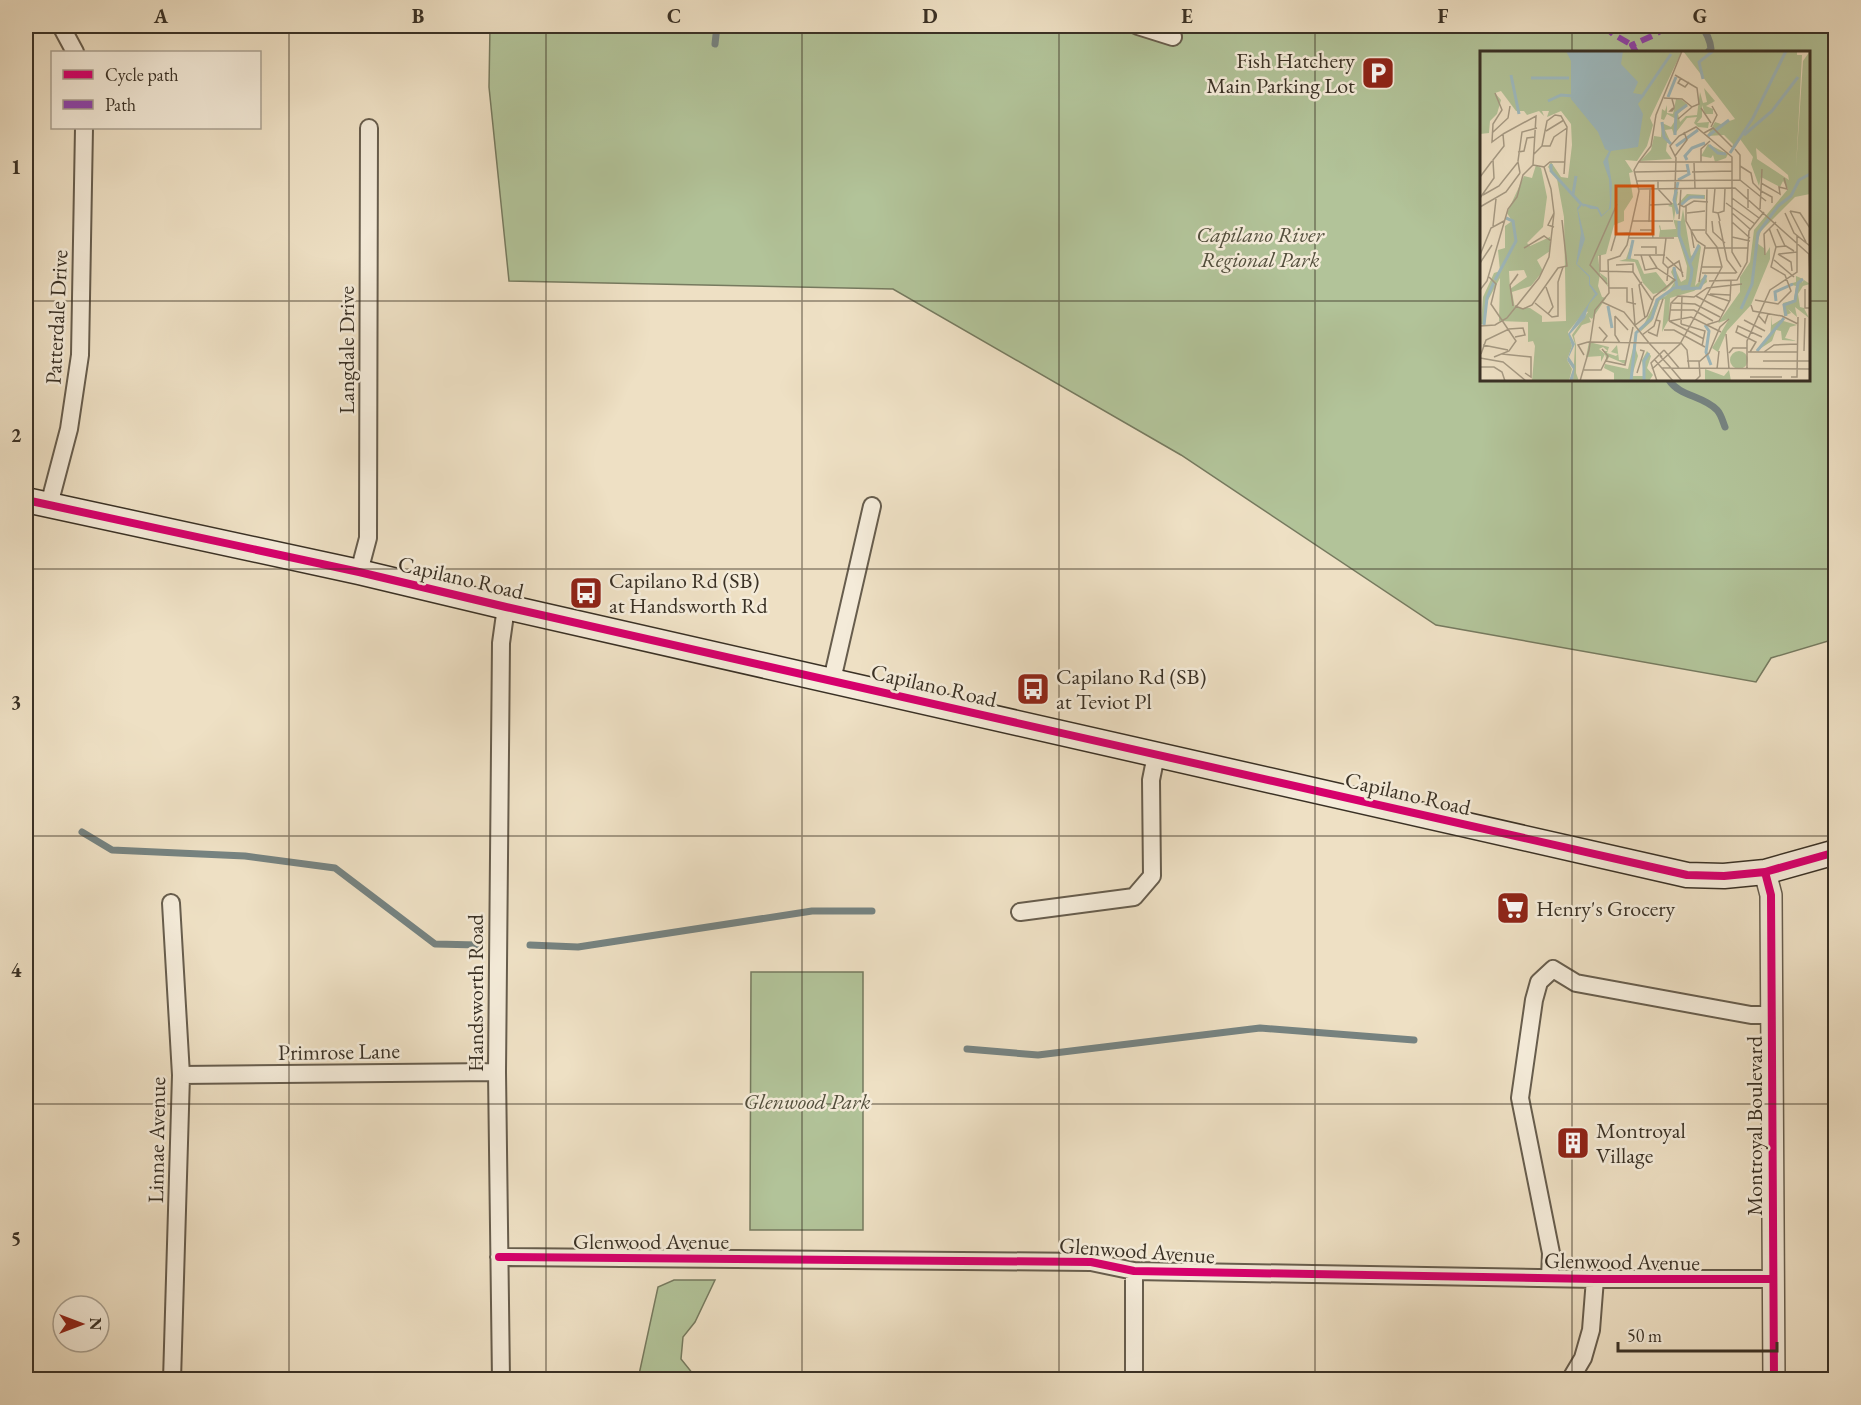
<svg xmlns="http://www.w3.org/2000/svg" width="1861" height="1405" font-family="'EB Garamond',serif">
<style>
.green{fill:#b2c399;stroke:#767a5f;stroke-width:1.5;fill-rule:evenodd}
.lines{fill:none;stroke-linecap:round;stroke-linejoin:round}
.stream{stroke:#768381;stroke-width:7}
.minor-casing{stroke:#675d4d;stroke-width:20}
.tertiary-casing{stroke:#675d4d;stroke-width:24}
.secondary-casing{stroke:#3a3125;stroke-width:27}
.minor{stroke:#f4ebd9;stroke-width:16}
.tertiary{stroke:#f4ebd9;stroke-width:21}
.secondary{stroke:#f4ebd9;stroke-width:24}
.quiet{stroke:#8e44ad;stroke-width:6;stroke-dasharray:12 6;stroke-linecap:butt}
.cycleway-casing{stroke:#f4ebd9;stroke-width:11}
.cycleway{stroke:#d6006c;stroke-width:8}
.grid{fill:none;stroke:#3a3125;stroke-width:1.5;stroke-opacity:0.55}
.labels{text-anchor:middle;stroke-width:5;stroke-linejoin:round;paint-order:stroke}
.poi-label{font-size:22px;fill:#3a3125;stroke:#f4ebd9;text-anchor:start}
.park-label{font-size:22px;font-style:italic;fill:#524e3c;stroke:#f4ebd9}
.street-label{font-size:22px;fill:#3a3125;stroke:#f4ebd9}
.inset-river{fill:none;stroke:#9ebabf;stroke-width:3}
.inset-road{fill:none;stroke:#a69a84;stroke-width:1.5}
.view{fill:#d7550e;fill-opacity:0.15;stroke:#d7550e;stroke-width:3}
.inset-edge{fill:none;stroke:#3a3125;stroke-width:3}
.neatline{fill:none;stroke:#3a3125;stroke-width:2}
.grid-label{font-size:20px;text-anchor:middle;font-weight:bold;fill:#3a3125}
</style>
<rect width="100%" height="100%" fill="#eee0c4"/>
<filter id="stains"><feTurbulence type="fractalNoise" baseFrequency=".00333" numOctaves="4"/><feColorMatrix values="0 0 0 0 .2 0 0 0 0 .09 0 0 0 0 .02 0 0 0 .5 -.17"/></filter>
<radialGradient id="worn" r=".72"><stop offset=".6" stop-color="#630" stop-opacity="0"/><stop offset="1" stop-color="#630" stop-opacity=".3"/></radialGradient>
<path class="green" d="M490 26H1835V639L1771 658 1756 682 1436 625 1181 455 893 289 509 281 489 87ZM1482 52H1808V380H1482Z
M751 972H863V1230H750Z
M674 1280H715L695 1322 683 1337 681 1359 693 1374 704 1379H638L658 1287Z"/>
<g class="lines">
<path class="stream" d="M1701 26C1707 33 1710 39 1711 49L1708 52
M715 44 717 26
M1669 380C1680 397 1702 395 1717 410 1721 414 1723 422 1725 427
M82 832 112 850 245 856 335 868 435 944 478 945
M530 945 578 947 812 911H872
M967 1049 1038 1055 1260 1028 1414 1040"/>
<g class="minor-casing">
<path id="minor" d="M61 26 75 52
M1138 26 1173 37
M49 505 69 429 80 355 84 128
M359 572 368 538 369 128
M832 680 872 506
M171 903 181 1075 172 1380
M1020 912 1134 897 1152 876 1151 780 1156 755
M181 1075 497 1072
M499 1257 1091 1262 1134 1271 1595 1279H1773
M1134 1271V1380
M1550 1278 1551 1253 1520 1098 1534 1000 1539 982 1553 969 1576 983 1751 1015H1771
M501 1380 497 1072 501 643 506 607
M1570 1380 1583 1358 1591 1330 1595 1279"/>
</g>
<g class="tertiary-casing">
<path id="tertiary" d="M1765 872 1771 895 1774 1380"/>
</g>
<g class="secondary-casing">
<path id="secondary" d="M26 500 359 572 506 607 1687 875 1724 876 1765 872 1836 852"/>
</g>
<use href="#minor" class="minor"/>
<use href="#tertiary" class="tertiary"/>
<use href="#secondary" class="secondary"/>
<path class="quiet" d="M1604 26 1613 34 1632 45
M1636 52 1632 45 1654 35 1668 26"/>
<g class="cycleway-casing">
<path id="cycleway" d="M26 500 359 572 506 607 1687 875 1724 876 1765 872 1836 852
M1765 872 1771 895 1774 1380
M499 1257 1091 1262 1134 1271 1595 1279H1773"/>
</g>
<use href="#cycleway" class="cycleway"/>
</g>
<path class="grid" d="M289 26V1380M546 26V1380M802 26V1380M1059 26V1380M1315 26V1380M1572 26V52M26 301H1482M1808 301H1836M1572 380V1380M26 569H1836M26 836H1836M26 1104H1836"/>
<defs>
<g id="parking-square" transform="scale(1.725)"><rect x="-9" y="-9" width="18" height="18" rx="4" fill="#8f2418" stroke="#f4ebd9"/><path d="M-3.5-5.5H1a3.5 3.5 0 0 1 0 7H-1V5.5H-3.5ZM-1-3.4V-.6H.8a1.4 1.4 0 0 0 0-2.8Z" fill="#fff"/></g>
<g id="bus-square" transform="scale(1.725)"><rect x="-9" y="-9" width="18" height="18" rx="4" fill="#8f2418" stroke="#f4ebd9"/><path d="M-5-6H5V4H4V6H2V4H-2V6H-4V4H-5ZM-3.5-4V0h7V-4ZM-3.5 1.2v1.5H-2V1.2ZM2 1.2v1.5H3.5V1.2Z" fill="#fff"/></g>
<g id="supermarket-square" transform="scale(1.725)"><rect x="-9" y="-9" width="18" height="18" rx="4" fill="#8f2418" stroke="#f4ebd9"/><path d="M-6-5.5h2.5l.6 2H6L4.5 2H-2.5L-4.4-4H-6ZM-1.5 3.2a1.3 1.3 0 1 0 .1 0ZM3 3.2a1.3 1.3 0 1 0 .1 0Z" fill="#fff"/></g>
<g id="building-square" transform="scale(1.725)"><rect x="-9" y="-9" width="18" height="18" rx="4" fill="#8f2418" stroke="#f4ebd9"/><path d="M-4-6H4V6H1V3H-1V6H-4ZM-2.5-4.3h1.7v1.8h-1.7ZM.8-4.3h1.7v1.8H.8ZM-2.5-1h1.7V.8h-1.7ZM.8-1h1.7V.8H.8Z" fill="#fff"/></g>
</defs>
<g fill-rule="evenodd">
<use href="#parking-square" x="1378" y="73"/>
<use href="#bus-square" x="586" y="593"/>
<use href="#bus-square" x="1033" y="689"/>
<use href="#supermarket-square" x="1513" y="908"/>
<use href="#building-square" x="1573" y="1143"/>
</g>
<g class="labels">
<g class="poi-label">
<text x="1355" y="68" text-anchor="end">Fish Hatchery<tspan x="1355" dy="25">Main Parking Lot</tspan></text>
<text x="609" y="588">Capilano Rd (SB)<tspan x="609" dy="25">at Handsworth Rd</tspan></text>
<text x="1056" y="684">Capilano Rd (SB)<tspan x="1056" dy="25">at Teviot Pl</tspan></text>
<text x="1536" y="916">Henry's Grocery</text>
<text x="1596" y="1138">Montroyal<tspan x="1596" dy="25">Village</tspan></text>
</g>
<g class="park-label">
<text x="1260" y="242">Capilano River<tspan x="1260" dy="25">Regional Park</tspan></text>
<text x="807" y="1109">Glenwood Park</text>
</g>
<g class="street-label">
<text transform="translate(56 317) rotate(-87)" y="8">Patterdale Drive</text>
<text transform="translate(346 350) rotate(-90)" y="8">Langdale Drive</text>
<text transform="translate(461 577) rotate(13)" y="8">Capilano Road</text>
<text transform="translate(934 685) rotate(13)" y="8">Capilano Road</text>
<text transform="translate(1408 793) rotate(13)" y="8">Capilano Road</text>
<text transform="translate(475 993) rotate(-90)" y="8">Handsworth Road</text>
<text transform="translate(339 1051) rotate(-1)" y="8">Primrose Lane</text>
<text transform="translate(1754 1126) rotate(-90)" y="8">Montroyal Boulevard</text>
<text transform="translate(156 1140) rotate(-89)" y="8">Linnae Avenue</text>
<text x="651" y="1249">Glenwood Avenue</text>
<text transform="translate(1137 1250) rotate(4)" y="8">Glenwood Avenue</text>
<text transform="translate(1622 1261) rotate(1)" y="8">Glenwood Avenue</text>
</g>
</g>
<g transform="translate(1480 51)">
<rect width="330" height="330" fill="#eee0c4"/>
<path d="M0 0H202L170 67 173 74 167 95 157 110 145 109 153 121 149 122 153 146 144 160V170L134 174 126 203 118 205 120 222 127 227 128 236 120 223 118 235 122 246 126 247 112 268 109 266 111 271 102 274 94 285 96 294V322L99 330H93L95 293 92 284 108 261 105 260 88 281 92 295 87 309 92 318 89 330H52L55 295 53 290 48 291V271L19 270 20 227 7 251 5 274 1 273 3 246 14 222 20 220 18 199 25 197V175L32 170 27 162 44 125 52 127 56 114 61 117 67 146 63 176 47 192 50 195 70 186V200L57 209 63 220 51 235 32 241 35 257H50L62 265V271L86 270 84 166 77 128 68 116 71 111 81 126 88 127 92 94 91 73 81 60 67 66 69 60H62L64 65 59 60 47 64 44 60H36L21 40 15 42 21 49 17 63 10 70 9 82 0 83ZM44 219 47 226 30 238 29 220ZM203 0H317V4H322L316 117 323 10 330 0V143L315 146 281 180 277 192 285 198V204L290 196V208L271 254 247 280 238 301 232 297 249 268 238 272 260 241V226L270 211 274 179 308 138 303 130 300 136 281 126 279 135 271 113 273 106 260 88 250 103 253 93 244 84 227 85 235 71 241 73 255 68ZM276 97 308 124 309 129 277 108ZM224 37 235 50 226 55 233 58V63H225L222 54V66L217 72 229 71 228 77 218 76 214 72 217 66 207 67 194 84 192 78 185 79 191 92H187L186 100 192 108 160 110 171 99 174 85 181 86 182 72 191 76 196 68 187 63 184 69 181 68 182 58 185 60 187 54V62L193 63 196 48 202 49 208 54 198 63 200 71 206 65 217 64 220 41 223 52 227 51ZM228 93 248 103 246 107 235 111 233 104 231 107 221 105ZM194 138 198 141 196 155 207 143 225 144V148L213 147 196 155 194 169 201 170 203 158 211 205 217 201 218 192 221 196 215 235 226 223 227 231 214 240 190 247 189 268 182 281 185 248 180 249 172 270 160 281 177 248 186 245 195 230 185 240 173 243 163 232 155 211 139 210 146 208 153 188 149 207 158 209 164 223 176 221 187 235 194 227 191 221 194 215 201 231 206 228 207 215 198 186H179L180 179 179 175 180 174 181 179 196 178 194 171 192 156 188 155 194 151ZM316 225 323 228 322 232 324 229 330 233 323 235 318 243 320 256 324 257 329 267 315 256 317 266 308 258 311 262 304 265 303 252 314 249 316 235 309 233 316 231ZM292 264V274L300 269 317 274 310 276 305 287 317 290 302 289 301 280 296 279 292 290 275 301 290 286ZM109 291 129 296 127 302 136 305 138 303 131 301 137 294 139 309H146L145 313 129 306 127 310 124 300H128L123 296 119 298 125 303 121 311V305L106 306ZM154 293 158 305 152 325H164L162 309 167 300 171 305 167 317 173 324 169 330H134V322L124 317 125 313 148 318ZM250 309a9 9 0 1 1 18 0a9 9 0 1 1-18 0ZM225 318 244 325 249 319 251 330H225Z" fill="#b2c399" fill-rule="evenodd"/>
<path d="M86 0H143L141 13 158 31 153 42 165 44 158 53 163 63 158 96 131 100 128 108 132 133 131 157 121 166 117 158H111L105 155 103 156 102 154 98 159 105 188 97 213 110 225V233L118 243 109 253 105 267 90 283 95 293 89 306 95 315 93 330H89L93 318 87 309 92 295 88 283 115 243 109 234V226L96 213 101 182 97 157 101 152 118 156 122 164 129 158 130 149 129 128 123 111 129 100 125 98 118 81 91 48V10Z" fill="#9ebabf"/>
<path class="inset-river" d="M31 24 39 63M51 27H89M223 28 219 11 233 0M163 44 191 3M188 46 196 26M68 50 81 44 93 45M182 71 184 86 191 93M195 84 196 62 207 54M264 84 292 60 318 26M228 85 249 69M229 94 238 102 246 103M196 95 218 79M250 102 273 67 306 0M207 109 205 105 212 97 225 92M71 113V120L101 153M198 129 209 123 207 113M198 131 194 149 198 163M93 143 96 125M201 154 210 146H224M149 208 153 189M210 212 219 194M194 216 197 237M15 229 36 190 33 170 26 167M201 238 220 237 226 224M296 250 295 241 313 233M128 255 132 277M261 258 272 233 278 182 298 155 311 145 319 129 330 123M306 265 304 254 315 250 318 232 323 228M4 274 7 247 14 231M225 274 229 280 226 301 231 314M277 300 304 267M151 330 156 282 172 267 177 249 194 237 209 235 211 227 212 218 199 184V170M164 330V310L169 302"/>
<path class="inset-road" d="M201 27 198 32 205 36 209 31M15 42 22 59 13 73 12 91 23 83M184 47 202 48 212 56 219 53 217 37 195 24M192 48 194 55V57L192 60H190L193 57M221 57 231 72M198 68 212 56M231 76 237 64 232 55M66 80 84 69M12 82 28 67 30 55M224 82 233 77 252 96M23 83 56 65 53 114M62 95H70L74 86 87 77M255 98 260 104V129M38 101 44 100 47 87 55 86M54 103 62 95 67 70 75 64 81 65 87 76 84 123M195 105 207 89 204 81M38 110 42 81 57 77M158 111H252M221 111V98L230 90M158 112 171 95 176 64 202 0M214 112 215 137M260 115 271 122 273 132 281 140M64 116 70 111H85M154 121 207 120M212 121 252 120M0 126 12 110M178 129V138L192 153M260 129 286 150M157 130 260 129M281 132 300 143 299 136 307 138 304 127M195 137 196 107 190 95 199 85 216 76 252 106V201L261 216M235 137 233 161 238 162 240 170M159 138 255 137 330 204M281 140 292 146V152M3 144 19 135 38 111 40 122M0 147 14 127 13 109 24 95 23 83M252 147 279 167M246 152 275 173M198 153 204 156 214 150 228 151M170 154 192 153M206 155V170L217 190 225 195 219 231M0 156 26 141 40 122M268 157V138M280 158 282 118M310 160 326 191M310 160 320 162 330 177M207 162 225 160M238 162 244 160 245 137M252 162 270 178M305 162 314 182 330 195M199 168 201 137M152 170H193M232 170 233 181 245 192M239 170 247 209 257 222M169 171 170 138M252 171 270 187M13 175 16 148M74 176 68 174 74 162M297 178 305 195M160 179H172L173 187M252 186 270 190M148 187H194M186 187 183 212 188 217 187 230M161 196H176V203M296 196 306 195 314 200M44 197 64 185 71 190M214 197 211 179H225M225 197H268M131 200 136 183 150 182M298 203 311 211 312 220M299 203 317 201M329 203 330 226M0 204 11 177 24 170M120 204V220L153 221M154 204H185M161 204 165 219 177 217M285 204 284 183 296 171M186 206 203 222M294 209 314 226M0 212 12 194M136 214 153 213V221M221 216H241M188 217 199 210 203 226M153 221 172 249M222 222H256M9 226 16 233 11 253 36 290 29 300 14 306M229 230 257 229 267 211 269 180 284 161M162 231 159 234 165 267M127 233 110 214 137 153M66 236 73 256 68 263M129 237H147V251L156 253M152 237 155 274M325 238V257H330M0 239 7 230 28 158 37 146 43 124 53 114M227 243 249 250M230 243 250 244M216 245 244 260M275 249 298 253 311 240 305 224 291 216 296 196 289 177M122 251 144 261 169 292H201M55 252 72 266 78 265V231L83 216M192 252 215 253 240 266M271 254 273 260 302 265 318 273M33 255 30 234 38 223 34 229M35 255 43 258 52 254 78 217 87 215 82 169M190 259H214L233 270M135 265V284L140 292M135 265 148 279M279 265 285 272 288 263M264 269 285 280M189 270 191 252 198 245 214 246 227 237 262 233M189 270 224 288M190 270 211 266 241 281M201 273 225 280 222 295M201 273 202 245M226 274 239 270 250 249 251 230M0 275 15 274 27 267 59 227 69 206 74 162 71 138 64 116 53 114M154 275 167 265 174 246 195 229 177 217 169 204M119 276 127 285 123 290M184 279H194L225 296M168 281 177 285 180 270 176 269M246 283 249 318M162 284 174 275 183 248M108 291 169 292 182 306M201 292 207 299 209 317M3 294 28 299M184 299 199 317M324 300 325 267M268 301H318M270 301 276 291 256 281 258 275 282 286M284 301 294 294 317 293M249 302 253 297H267M1 303 6 289 29 278 43 277 45 284 35 286M22 303 51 306V326L45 322M104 304 98 294 108 291M180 305 191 317 330 318M0 307 23 311 46 330M174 308 193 330M126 310 145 314 153 276M207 310H220L229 302 240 276 249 268M283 310H330M1 316H14L22 321 25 330M182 317H191L202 330M172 318 200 293 242 216 237 196 226 182 227 137M237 318 239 300M267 318V290L290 239 317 221V184M104 319H121L128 305 122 298M157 322 164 300 160 299M270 326H302M311 326H317L318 266M100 330 109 299 115 259 129 242 128 209 140 205 147 194 159 140 154 119 158 112M177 330 171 312 184 299M215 330 220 325 219 310"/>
<path class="view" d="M136 135H173V183H136Z"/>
<rect width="330" height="330" class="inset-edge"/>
</g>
<rect width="1861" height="1405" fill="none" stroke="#eee0c4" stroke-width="66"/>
<rect x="51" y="51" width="210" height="78" fill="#f4ebd9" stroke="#aaa191" stroke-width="1.5"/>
<rect x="63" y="70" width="30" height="9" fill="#d6006c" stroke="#aaa191" stroke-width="1.5"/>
<text x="105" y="81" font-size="18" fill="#3a3125">Cycle path</text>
<rect x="63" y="100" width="30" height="9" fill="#8e44ad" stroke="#aaa191" stroke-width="1.5"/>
<text x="105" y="111" font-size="18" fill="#3a3125">Path</text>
<g transform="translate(81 1324) rotate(90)"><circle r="28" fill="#f4ebd9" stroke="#aaa191" stroke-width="1.5"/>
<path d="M0-4.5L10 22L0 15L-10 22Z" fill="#8f2418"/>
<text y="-9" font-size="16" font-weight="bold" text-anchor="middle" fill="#3a3125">N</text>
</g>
<path d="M1618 1342v9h159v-9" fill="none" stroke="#3a3125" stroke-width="3"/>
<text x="1627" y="1342" font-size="18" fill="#3a3125" stroke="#f4ebd9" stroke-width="4.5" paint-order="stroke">50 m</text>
<rect x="33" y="33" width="1795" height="1339" class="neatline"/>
<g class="grid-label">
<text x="161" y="23">A</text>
<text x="418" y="23">B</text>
<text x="674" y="23">C</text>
<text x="930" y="23">D</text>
<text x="1187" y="23">E</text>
<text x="1443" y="23">F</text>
<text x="1700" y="23">G</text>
<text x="16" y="174">1</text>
<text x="16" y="442">2</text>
<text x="16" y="709">3</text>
<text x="16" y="977">4</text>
<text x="16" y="1245">5</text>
</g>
<rect width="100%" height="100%" filter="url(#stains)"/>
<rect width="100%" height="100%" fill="url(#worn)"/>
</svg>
